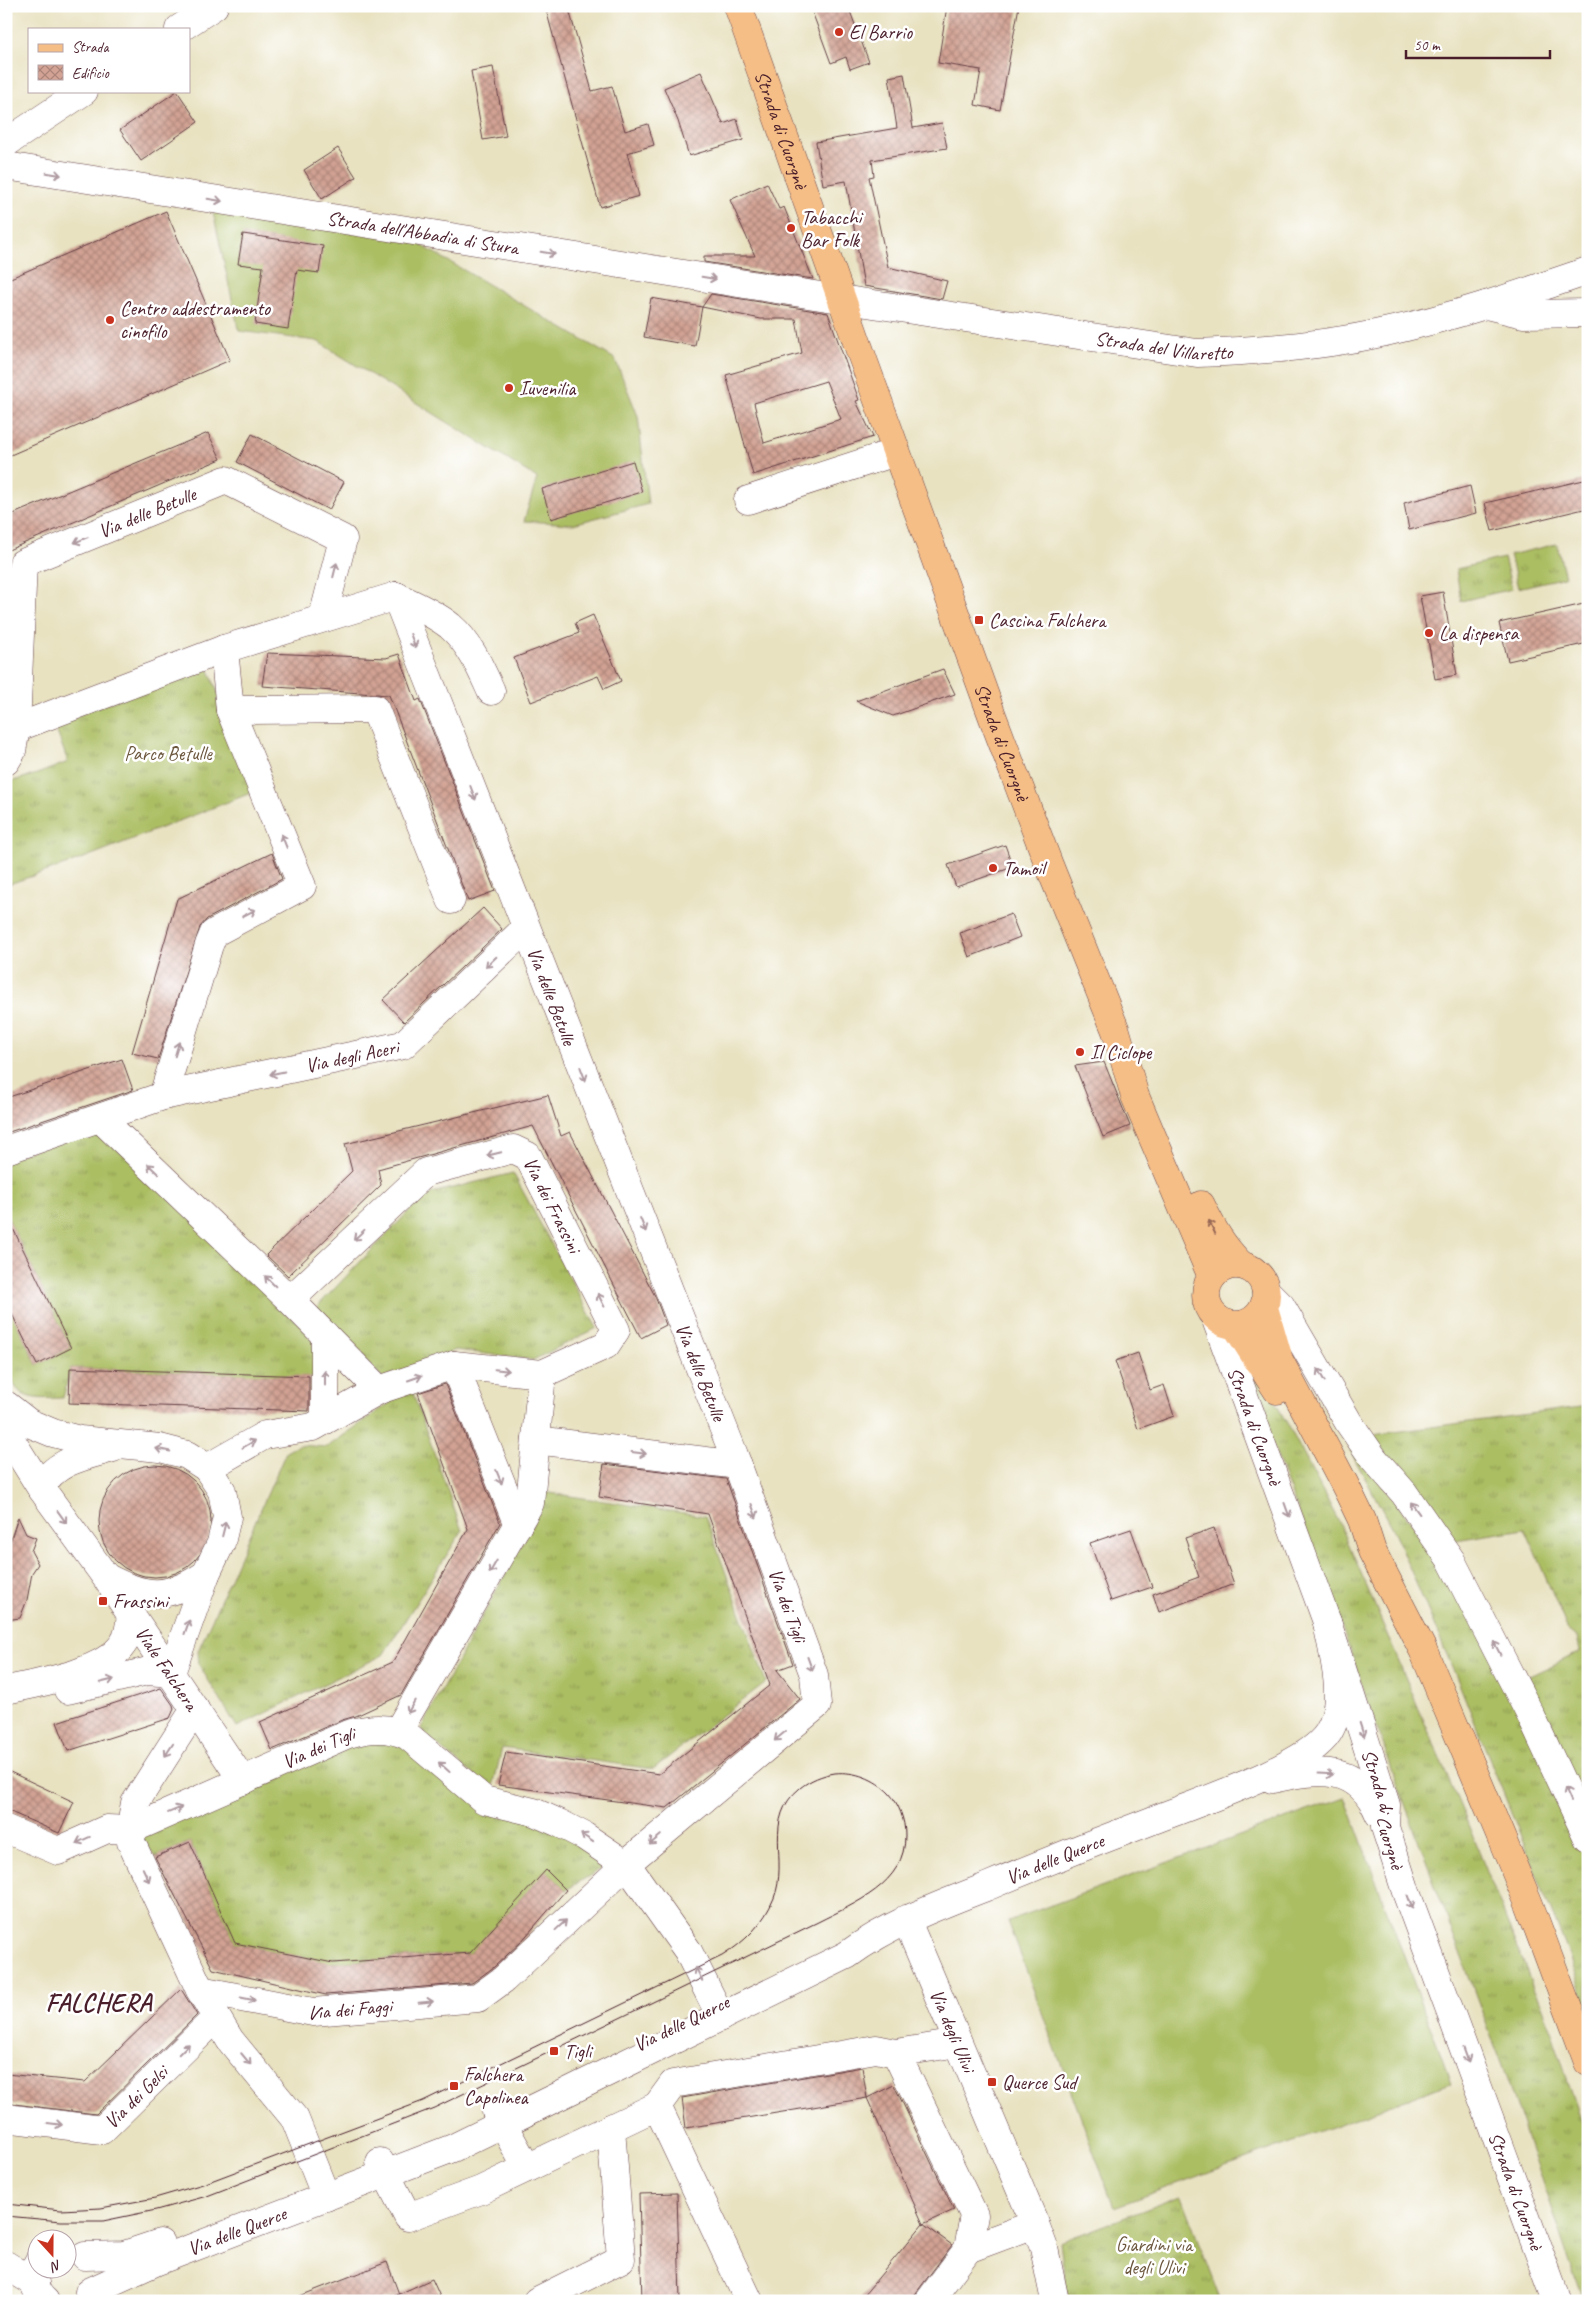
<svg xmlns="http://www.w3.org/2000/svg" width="1594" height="2307" font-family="Caveat,sans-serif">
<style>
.grass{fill:url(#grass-tufts);stroke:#7a6e46}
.garden{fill:#abbe62;stroke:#7a6e46}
.building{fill:url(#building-cross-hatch);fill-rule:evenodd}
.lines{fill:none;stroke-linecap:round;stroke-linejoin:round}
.minor-casing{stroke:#623c42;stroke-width:29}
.major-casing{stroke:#623c42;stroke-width:29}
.minor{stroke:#fff;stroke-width:28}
.major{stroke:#f6be87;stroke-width:28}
.tram{stroke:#4a1f2b;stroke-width:1}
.oneway{stroke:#ae9aa0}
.oneway2{stroke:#976754}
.poi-dot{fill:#c8321e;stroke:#fff;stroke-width:2}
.labels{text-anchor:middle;stroke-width:5;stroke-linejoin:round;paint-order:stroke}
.poi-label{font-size:20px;fill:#4a1f2b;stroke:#fff;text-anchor:start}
.street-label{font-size:20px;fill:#4a1f2b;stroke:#fff}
.park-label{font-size:20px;fill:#6c573e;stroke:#fff}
.district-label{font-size:25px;font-weight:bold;letter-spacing:1px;fill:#4a1f2b;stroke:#fff}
</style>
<defs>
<pattern id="grass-tufts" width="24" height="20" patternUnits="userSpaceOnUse" patternTransform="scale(1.25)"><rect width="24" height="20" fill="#abbe62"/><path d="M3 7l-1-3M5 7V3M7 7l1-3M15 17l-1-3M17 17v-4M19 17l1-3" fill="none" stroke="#8d9a51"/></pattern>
<pattern id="building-cross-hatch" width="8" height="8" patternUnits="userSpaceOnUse" patternTransform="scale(1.25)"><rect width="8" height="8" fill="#d2a394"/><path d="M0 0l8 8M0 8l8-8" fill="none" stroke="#ac8479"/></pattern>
</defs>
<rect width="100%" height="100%" fill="#fff"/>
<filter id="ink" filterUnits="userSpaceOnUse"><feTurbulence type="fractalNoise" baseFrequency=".02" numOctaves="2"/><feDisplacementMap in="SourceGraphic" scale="10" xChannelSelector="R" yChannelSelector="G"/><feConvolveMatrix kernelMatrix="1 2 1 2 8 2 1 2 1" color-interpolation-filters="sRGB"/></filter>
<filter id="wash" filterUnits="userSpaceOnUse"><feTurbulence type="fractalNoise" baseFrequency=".0096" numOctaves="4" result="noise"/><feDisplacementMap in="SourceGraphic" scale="20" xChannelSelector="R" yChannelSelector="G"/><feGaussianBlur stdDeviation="1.12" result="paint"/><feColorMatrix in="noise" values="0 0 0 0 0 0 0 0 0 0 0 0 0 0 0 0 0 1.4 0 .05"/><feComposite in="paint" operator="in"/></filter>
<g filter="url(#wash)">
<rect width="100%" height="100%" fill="#e8e2c1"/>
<path class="grass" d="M1557 544 1565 577 1518 588 1510 555Z
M1504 558 1512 589 1461 601 1456 569Z
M207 665 256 791 71 863 6 885V783L37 774 68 762 54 724Z
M101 1127 311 1332 318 1377 71 1368 63 1398C50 1398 32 1401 21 1393 0 1376 6 1327 6 1302L37 1365 71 1348 6 1214V1159Z
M513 1173 597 1328 533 1360 456 1350 383 1378 313 1311 415 1205 432 1193Z
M1238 1355 1254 1366 1287 1423 1341 1526 1467 1822 1553 2036 1588 2142V2301H1583L1502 2066 1393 1772 1330 1594Z
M411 1388 462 1531 383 1655 237 1727 199 1665 198 1651 286 1452 299 1445 327 1447Z
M1588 1406V1821L1521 1680 1580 1652 1577 1636 1567 1628 1525 1529 1449 1541 1372 1435Z
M1356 1449 1450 1574 1540 1752 1588 1862V2008L1567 1950 1456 1676 1395 1534 1350 1450Z
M543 1492 705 1516 766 1682 653 1769 502 1748 493 1787 491 1790 424 1734 421 1728 534 1522Z
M381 1732 614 1861 566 1890 547 1871 470 1953 329 1963 235 1943 190 1842 155 1857 136 1832Z
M1181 2196 1221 2301H1068L1060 2242Z"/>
<path class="garden" d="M212 208 387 225 615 359 638 416 648 504 573 524 524 521 537 478 317 341 239 331Z
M1345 1797 1451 2083 1114 2207 1008 1921Z"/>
<g id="blocks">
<path class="building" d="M545 6H568L592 91 612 86 625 131 648 124 654 145 627 153 639 196 600 207Z
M810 6H848L869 62 850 69 846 57 831 63Z
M947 6H1019L1000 110 975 105 981 70 938 63Z
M493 67 506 136 483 140 471 71Z
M701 72 723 124 737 119 743 140 689 156 678 121 664 88Z
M904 74 913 128 942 123 947 148 872 160 874 176 869 177 888 267 947 281 942 299 864 286 846 181 823 185 816 142 897 128 889 77Z
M177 91 198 122 141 161 120 130Z
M338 148 356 177 322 199 304 170Z
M767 183 779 209 784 207 813 279 704 262V256H755L730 200Z
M166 211 230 360 6 457V280Z
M243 234 323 246 319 273 297 270 288 329 255 324 263 267 238 264Z
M711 294 828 313 859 400 856 401 873 437 753 475 726 375 802 353 796 319H761L702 307ZM826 381 841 419 764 443 754 403Z
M651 298 702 307 695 346 644 337Z
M208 433 221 459 6 551V517Z
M252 434 344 482 329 510 237 462Z
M633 461 642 492 551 519 542 489Z
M1588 479V508L1492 531 1485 503Z
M1470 486 1476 513 1409 530 1404 503Z
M1443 592 1457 675 1435 679 1420 596Z
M1588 603V643L1508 661 1499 623Z
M593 615 621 681 604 689 598 676 531 702 514 658 579 633 575 623Z
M267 653 386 658 399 654 416 701 420 699 495 891 468 901 389 695 262 686Z
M943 669 955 694 893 716 856 701Z
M1005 845 1013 867 956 887 948 865Z
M272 853 282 879 207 919 200 927 158 1059 132 1053 177 899Z
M483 908 502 929 404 1022 383 1000Z
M1011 914 1020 937 969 957 960 933Z
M122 1059 133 1090 6 1133V1098Z
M1104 1062 1130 1126 1103 1137 1075 1066Z
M548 1095 561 1136 570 1132 655 1296 666 1325 641 1338 533 1126 378 1169 381 1185 288 1276 266 1255 352 1171 345 1144Z
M6 1214 71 1348 37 1365 6 1302Z
M1138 1353 1150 1390 1164 1385 1174 1416 1138 1429 1115 1361Z
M70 1368 309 1376V1411L69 1403Z
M445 1384 500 1523 401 1695 356 1716 342 1720 272 1750 260 1722 393 1662 468 1529 418 1393Z
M604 1464 726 1479 793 1664 777 1670 800 1699 667 1808 498 1785 506 1752 659 1774 770 1685 708 1514 599 1497Z
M99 1521a56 56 0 1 1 112 0a56 56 0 1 1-112 0Z
M18 1517 26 1534 36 1538 31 1551 38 1564 32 1573 27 1600 20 1618 6 1620V1554Z
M1214 1528 1234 1584 1159 1612 1153 1594 1199 1577 1185 1538Z
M1131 1529 1152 1587 1111 1601 1090 1543Z
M161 1688 173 1705 174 1709 170 1718 68 1751 57 1722Z
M6 1770 74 1802 59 1833 6 1810Z
M190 1842 235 1943 333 1963 470 1953 546 1870 566 1890 520 1943 494 1967 472 1983 326 1995 213 1969 155 1857Z
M181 1989 197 2015 96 2114 6 2103V2074L85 2082Z
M862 2067 867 2098 686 2128 682 2098Z
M894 2085 954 2210 923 2224 867 2098Z
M677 2193 680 2301H642L639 2194Z
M923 2224 952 2245 910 2301H859Z
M387 2262 399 2294 381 2301H287Z
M432 2279 442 2301H385L399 2294Z"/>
</g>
</g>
<g filter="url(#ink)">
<use href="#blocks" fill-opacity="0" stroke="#623c42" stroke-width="1"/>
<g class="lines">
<g class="minor-casing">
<g id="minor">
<path d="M179 29 214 6"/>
<path d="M6 143 84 91"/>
<path id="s1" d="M6 166 814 295 1197 353C1259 351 1324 346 1385 332 1454 317 1521 294 1588 271"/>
<path d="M1486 305 1523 314 1588 313"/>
<path d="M748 500 896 452"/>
<path d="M396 596C414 605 434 613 450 626 470 643 481 669 491 691"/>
<path d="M224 649 230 710 375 709 451 900"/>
<path d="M16 728 224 649 396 596"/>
<path id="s2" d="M6 761 12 751 16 728 23 563 226 480 343 539 323 617"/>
<path d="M163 1096 209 945 214 933 302 886 230 710"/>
<path d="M101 1119 290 1300 379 1390"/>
<path id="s3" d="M6 1150 163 1096 403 1045 526 928"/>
<path d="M1266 1291 1281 1306 1349 1423 1374 1459 1404 1493 1451 1560 1530 1714 1588 1838"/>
<path id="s4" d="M290 1300 426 1172 513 1149 528 1156 616 1330 606 1345 542 1374 454 1365"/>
<path id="s5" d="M1215 1317 1327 1622 1386 1805 1385 1827 1406 1892 1557 2301"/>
<path d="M325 1335V1420"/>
<path d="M6 1405 29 1423 53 1433 80 1440 160 1448 187 1455 207 1468 222 1491 227 1517 221 1543 206 1574 171 1673"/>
<path id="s6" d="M6 1432 41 1488 105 1576 243 1781"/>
<path d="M536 1440 738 1465"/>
<path d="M207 1468 265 1435 313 1427 379 1390 454 1365 518 1525"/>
<path d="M41 1488C54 1461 85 1456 113 1448"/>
<path d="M106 1577C145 1598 168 1600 206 1574"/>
<path d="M6 1690C39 1683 104 1673 123 1644 129 1636 130 1623 131 1614"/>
<path d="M68 1690 148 1671 171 1673"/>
<path d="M195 1709 135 1803 130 1830 131 1842 200 1990 230 2040 295 2119 326 2197"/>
<path d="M398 1731 530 1503 542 1374"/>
<path d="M1272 1779C1318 1769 1358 1763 1379 1814"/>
<path id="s7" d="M6 1829 58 1851 107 1829 130 1830 348 1734C369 1728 388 1726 408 1736L484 1800 534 1812 559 1823 584 1836 627 1865 688 1951 721 2017"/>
<path id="s8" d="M906 1919 1035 2224 1044 2248 1055 2301"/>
<path id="s9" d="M200 1990 313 2012 478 1998 504 1979 634 1857 817 1705 814 1675 734 1455 396 596"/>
<path d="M896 2053 958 2043"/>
<path d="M657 2106 673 2084 876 2049 896 2053 974 2215 968 2249 929 2301"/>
<path d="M496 2112 527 2168"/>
<path id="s10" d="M6 2118 102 2130 216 2018"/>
<path d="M380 2162 408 2217 481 2190 657 2106 749 2301"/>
<path d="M968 2249 1035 2224"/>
<path d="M85 2256 124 2255 160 2243"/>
<path d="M38 2262C30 2275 34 2292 45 2301"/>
<path d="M6 2265 35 2283"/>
<path id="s11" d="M89 2292 155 2262 453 2148 847 1955C889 1924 937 1906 986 1887 1040 1864 1095 1842 1151 1821 1191 1805 1307 1767 1328 1733 1348 1701 1333 1656 1327 1622"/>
<path d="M537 2301 621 2259 611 2128"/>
</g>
</g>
<g class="major-casing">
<g id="major">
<path id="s12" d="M738 6 864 362 993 718 1049 865 1116 1031 1135 1096 1212 1277"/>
<path d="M1201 1205C1213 1230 1222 1245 1241 1265"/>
<circle cx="1236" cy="1295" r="30"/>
<path d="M1264 1308 1279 1360 1345 1485 1362 1520 1372 1551 1423 1650 1529 1904 1588 2062"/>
<path d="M1236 1326 1277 1390"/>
</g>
</g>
<use href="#minor" class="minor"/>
<use href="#major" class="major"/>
<path class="tram" d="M6 2204 61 2210 101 2208 155 2198 203 2184 423 2101 722 1956C745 1942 764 1923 774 1898 789 1860 762 1819 800 1788 810 1780 822 1775 835 1773 855 1771 875 1779 889 1793 899 1804 905 1820 905 1835 906 1884 855 1903 818 1922L434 2108 207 2196 156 2210 103 2221H61L6 2216"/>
</g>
<defs><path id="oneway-shaft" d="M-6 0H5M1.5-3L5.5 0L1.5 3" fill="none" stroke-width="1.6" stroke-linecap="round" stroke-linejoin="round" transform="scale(1.25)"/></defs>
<g class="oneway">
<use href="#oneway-shaft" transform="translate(54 174) rotate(9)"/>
<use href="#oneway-shaft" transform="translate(215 200) rotate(9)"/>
<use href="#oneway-shaft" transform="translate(548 253) rotate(9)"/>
<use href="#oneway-shaft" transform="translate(709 278) rotate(9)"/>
<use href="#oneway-shaft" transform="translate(81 540) rotate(158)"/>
<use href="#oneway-shaft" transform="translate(335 570) rotate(-76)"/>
<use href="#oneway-shaft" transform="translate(413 641) rotate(69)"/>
<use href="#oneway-shaft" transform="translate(473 793) rotate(69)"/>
<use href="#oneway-shaft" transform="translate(284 841) rotate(-112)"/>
<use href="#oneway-shaft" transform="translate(249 913) rotate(-27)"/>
<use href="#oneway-shaft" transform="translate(491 962) rotate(136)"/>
<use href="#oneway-shaft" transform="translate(177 1049) rotate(-73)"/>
<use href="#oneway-shaft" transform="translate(277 1073) rotate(168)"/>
<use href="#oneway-shaft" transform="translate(583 1074) rotate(69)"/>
<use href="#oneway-shaft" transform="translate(494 1154) rotate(166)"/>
<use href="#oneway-shaft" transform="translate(153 1169) rotate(-136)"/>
<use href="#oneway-shaft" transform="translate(643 1225) rotate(68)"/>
<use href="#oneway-shaft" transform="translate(359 1235) rotate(137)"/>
<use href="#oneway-shaft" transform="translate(270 1281) rotate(-136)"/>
<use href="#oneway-shaft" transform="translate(601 1300) rotate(-117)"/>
<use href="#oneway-shaft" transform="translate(502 1370) rotate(6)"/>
<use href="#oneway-shaft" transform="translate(1321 1375) rotate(-120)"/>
<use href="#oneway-shaft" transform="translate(325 1378) rotate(-90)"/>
<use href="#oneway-shaft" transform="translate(415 1378) rotate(-19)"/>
<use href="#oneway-shaft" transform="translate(249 1444) rotate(-30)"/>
<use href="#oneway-shaft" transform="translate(163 1450) rotate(-169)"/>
<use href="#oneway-shaft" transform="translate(639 1453) rotate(7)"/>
<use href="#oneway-shaft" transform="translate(499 1477) rotate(68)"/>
<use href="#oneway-shaft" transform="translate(1415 1508) rotate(-126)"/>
<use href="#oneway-shaft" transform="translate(1287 1510) rotate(70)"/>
<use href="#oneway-shaft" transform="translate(754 1511) rotate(70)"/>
<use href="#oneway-shaft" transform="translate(62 1517) rotate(54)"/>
<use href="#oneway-shaft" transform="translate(224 1529) rotate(-76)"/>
<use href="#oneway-shaft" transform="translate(493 1567) rotate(120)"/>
<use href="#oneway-shaft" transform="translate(187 1627) rotate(-70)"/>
<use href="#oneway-shaft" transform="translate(1497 1648) rotate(-117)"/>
<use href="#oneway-shaft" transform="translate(810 1664) rotate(70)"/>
<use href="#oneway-shaft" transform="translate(107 1681) rotate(-14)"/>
<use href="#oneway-shaft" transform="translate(411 1707) rotate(120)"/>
<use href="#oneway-shaft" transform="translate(1362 1730) rotate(72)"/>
<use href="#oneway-shaft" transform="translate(780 1736) rotate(140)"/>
<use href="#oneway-shaft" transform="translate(169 1750) rotate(123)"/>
<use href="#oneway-shaft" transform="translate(444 1767) rotate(-138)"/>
<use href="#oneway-shaft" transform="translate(1326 1774) rotate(3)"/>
<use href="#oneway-shaft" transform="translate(1568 1794) rotate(-114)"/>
<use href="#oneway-shaft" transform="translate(175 1810) rotate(-23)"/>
<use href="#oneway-shaft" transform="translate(587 1838) rotate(-146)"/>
<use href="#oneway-shaft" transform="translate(83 1840) rotate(156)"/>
<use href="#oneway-shaft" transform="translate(655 1840) rotate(140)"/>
<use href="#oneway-shaft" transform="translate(146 1875) rotate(65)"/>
<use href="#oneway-shaft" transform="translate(1410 1902) rotate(70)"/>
<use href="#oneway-shaft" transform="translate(561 1925) rotate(-43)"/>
<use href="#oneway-shaft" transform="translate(699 1974) rotate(-116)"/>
<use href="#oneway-shaft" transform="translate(248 1999) rotate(11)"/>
<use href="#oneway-shaft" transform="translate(426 2002) rotate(-5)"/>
<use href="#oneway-shaft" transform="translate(184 2049) rotate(-45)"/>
<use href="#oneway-shaft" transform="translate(1466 2055) rotate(70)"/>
<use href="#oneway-shaft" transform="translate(246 2059) rotate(50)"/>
<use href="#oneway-shaft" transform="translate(55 2124) rotate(7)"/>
</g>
<use class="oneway2" href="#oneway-shaft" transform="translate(1212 1227) rotate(-115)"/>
</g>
<g class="poi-dot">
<circle cx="839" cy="32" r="5"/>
<circle cx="791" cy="228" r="5"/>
<circle cx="110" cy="320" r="5"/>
<circle cx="509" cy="388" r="5"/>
<rect x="974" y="615" width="10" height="10" rx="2.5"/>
<circle cx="1429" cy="633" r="5"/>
<circle cx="993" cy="868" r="5"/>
<circle cx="1080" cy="1052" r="5"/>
<rect x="98" y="1596" width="10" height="10" rx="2.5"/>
<rect x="549" y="2046" width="10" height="10" rx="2.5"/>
<rect x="987" y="2077" width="10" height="10" rx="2.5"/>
<rect x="449" y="2081" width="10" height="10" rx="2.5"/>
</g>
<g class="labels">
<g class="poi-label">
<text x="849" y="39">El Barrio</text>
<text x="801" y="224">Tabacchi<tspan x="801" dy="23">Bar Folk</tspan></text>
<text x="120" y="315">Centro addestramento<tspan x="120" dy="23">cinofilo</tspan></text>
<text x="519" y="395">Iuvenilia</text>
<text x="989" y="627">Cascina Falchera</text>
<text x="1439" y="640">La dispensa</text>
<text x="1003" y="875">Tamoil</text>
<text x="1090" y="1059">Il Ciclope</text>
<text x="113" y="1608">Frassini</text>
<text x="564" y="2058">Tigli</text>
<text x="464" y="2081">Falchera<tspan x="464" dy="23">Capolinea</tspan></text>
<text x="1002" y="2089">Querce Sud</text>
</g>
<g class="street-label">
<text dy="7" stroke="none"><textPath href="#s12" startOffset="131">Strada di Cuorgnè</textPath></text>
<text dy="7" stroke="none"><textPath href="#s1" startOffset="422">Strada dell'Abbadia di Stura</textPath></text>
<text dy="7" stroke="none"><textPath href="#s1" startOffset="1172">Strada del Villaretto</textPath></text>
<text dy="7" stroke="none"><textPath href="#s2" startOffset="334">Via delle Betulle</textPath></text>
<text dy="7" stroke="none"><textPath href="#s12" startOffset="782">Strada di Cuorgnè</textPath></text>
<text transform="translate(552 996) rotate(69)" y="7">Via delle Betulle</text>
<text dy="7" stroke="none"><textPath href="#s3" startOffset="359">Via degli Aceri</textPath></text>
<text dy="7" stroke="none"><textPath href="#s4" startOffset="348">Via dei Frassini</textPath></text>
<text transform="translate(701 1372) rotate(68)" y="7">Via delle Betulle</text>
<text dy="7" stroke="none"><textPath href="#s5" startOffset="116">Strada di Cuorgnè</textPath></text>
<text transform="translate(788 1605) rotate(70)" y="7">Via dei Tigli</text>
<text dy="7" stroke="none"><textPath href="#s6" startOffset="286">Viale Falchera</textPath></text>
<text dy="7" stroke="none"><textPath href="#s7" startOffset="339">Via dei Tigli</textPath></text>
<text dy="7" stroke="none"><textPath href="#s5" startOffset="521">Strada di Cuorgnè</textPath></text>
<text dy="7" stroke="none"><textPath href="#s11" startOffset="1060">Via delle Querce</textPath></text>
<text dy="7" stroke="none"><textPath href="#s9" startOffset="152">Via dei Faggi</textPath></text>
<text transform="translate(681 2023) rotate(-26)" y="7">Via delle Querce</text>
<text dy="7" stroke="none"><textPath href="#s8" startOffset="121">Via degli Ulivi</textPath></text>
<text dy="7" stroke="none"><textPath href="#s10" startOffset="144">Via dei Gelsi</textPath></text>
<text dy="7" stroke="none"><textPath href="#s5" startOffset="926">Strada di Cuorgnè</textPath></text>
<text dy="7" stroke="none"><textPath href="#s11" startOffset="160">Via delle Querce</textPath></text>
</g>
<g class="park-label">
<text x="168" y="760">Parco Betulle</text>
<text x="1154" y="2251">Giardini via<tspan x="1154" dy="23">degli Ulivi</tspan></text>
</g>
<g class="district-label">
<text x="99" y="2011">FALCHERA</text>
</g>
</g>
<rect width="1594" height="2307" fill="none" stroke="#fff" stroke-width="25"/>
<rect x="28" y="28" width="162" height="65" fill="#ffffff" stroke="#b7a5aa"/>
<rect x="38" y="44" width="25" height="8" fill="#f6be87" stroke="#b7a5aa"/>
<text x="72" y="52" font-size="15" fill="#4a1f2b">Strada</text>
<rect x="38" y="65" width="25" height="15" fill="url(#building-cross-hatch)" stroke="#b7a5aa"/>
<text x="72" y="78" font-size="15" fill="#4a1f2b">Edificio</text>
<g transform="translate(52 2254) rotate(159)"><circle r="24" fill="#ffffff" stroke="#b7a5aa"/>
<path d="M0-4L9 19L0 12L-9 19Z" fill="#c8321e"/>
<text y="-8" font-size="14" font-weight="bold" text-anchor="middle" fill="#4a1f2b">N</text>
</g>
<path d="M1406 50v8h144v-8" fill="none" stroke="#4a1f2b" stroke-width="2.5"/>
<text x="1414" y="50" font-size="15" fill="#4a1f2b" stroke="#ffffff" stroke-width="4" paint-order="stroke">50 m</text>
</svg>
